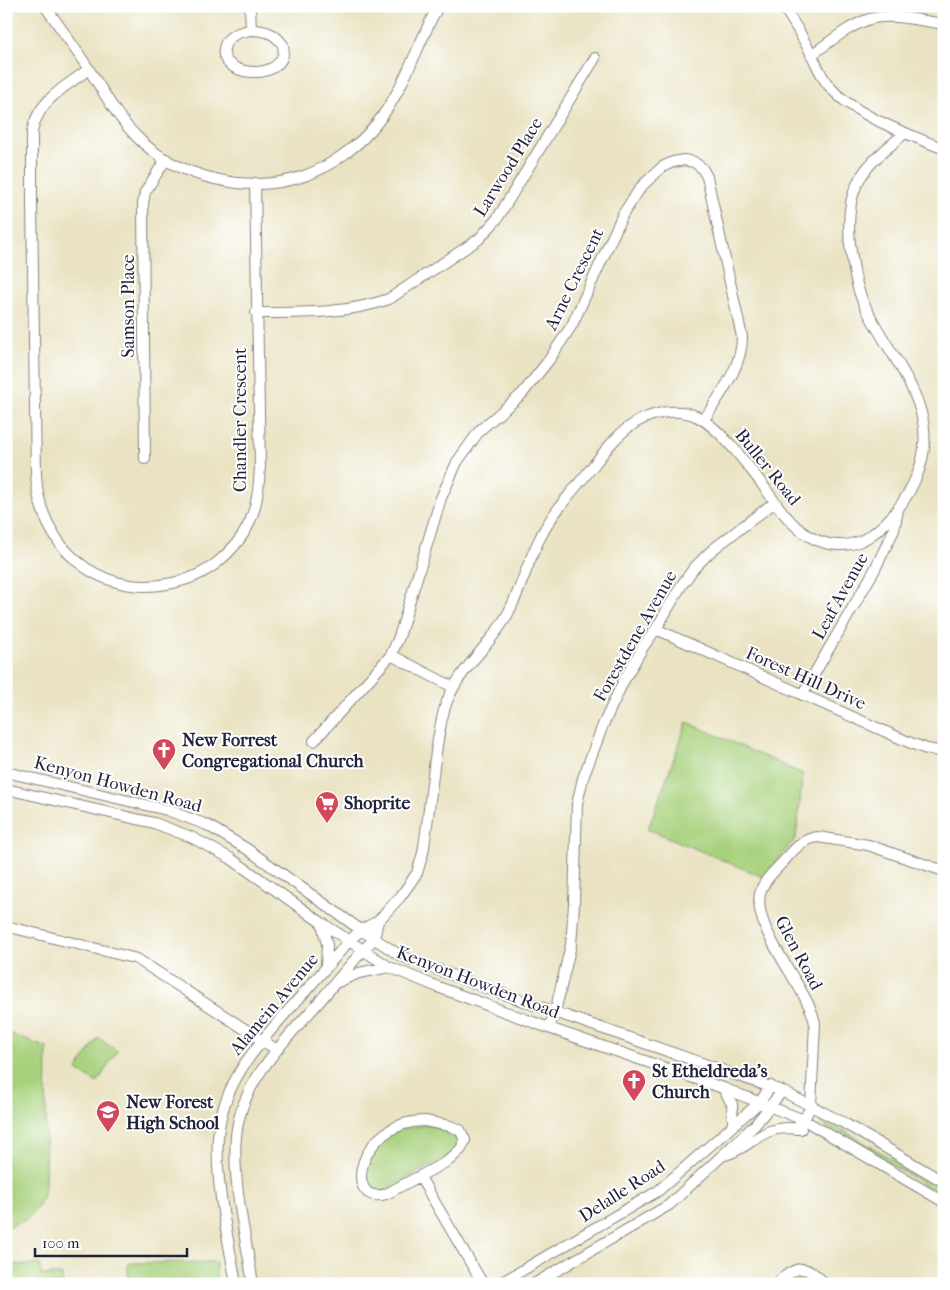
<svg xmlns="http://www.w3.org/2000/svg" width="950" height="1290" font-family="'IM FELL French Canon',serif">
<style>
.grass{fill:url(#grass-tufts);stroke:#657a5c}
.green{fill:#a8d17d;stroke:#657a5c}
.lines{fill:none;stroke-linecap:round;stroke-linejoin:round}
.minor-casing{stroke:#86827f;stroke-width:12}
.minor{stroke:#fff;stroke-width:10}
.labels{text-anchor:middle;stroke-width:4;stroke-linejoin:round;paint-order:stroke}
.street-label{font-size:18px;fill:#22223b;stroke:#fff}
.poi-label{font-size:18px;font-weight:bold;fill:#22223b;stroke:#fff;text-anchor:start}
</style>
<defs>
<pattern id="grass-tufts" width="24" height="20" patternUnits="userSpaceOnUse" patternTransform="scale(1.25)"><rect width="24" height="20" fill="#a8d17d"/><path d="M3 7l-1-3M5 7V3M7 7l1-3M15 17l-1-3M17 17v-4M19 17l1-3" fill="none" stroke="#90b36d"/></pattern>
</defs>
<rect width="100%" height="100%" fill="#fff"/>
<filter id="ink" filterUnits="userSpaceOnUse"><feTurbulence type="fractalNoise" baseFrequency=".02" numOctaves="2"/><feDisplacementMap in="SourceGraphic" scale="10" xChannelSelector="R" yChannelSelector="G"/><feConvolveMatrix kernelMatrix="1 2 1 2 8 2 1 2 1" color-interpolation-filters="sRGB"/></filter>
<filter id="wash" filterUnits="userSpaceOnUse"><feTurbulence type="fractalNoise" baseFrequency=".0096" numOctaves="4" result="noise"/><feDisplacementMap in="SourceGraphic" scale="20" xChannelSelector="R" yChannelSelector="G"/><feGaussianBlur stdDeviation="1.12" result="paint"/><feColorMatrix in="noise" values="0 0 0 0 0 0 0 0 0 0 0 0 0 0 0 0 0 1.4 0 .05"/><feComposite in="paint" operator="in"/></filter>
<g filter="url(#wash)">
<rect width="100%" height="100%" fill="#eae3c3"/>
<path class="grass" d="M821 1117 944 1190V1196L821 1124 819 1120Z"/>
<path class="green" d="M687 722 803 774 796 838 763 877 648 829Z
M6 1032 47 1048 45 1186C40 1210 31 1221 6 1227Z
M98 1038 117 1051 97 1083 77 1070Z
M424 1125C441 1128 468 1128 455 1152L381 1193 373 1192 365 1182 366 1166 377 1146 386 1137 401 1129Z
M216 1262V1284H128V1263Z
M40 1264 41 1275H62L63 1284H8V1265Z
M797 1273 808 1275 816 1284H783Z"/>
</g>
<g filter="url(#ink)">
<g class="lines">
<g class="minor-casing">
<path id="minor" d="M45 6C60 27 74 47 88 68 104 92 116 116 136 136 176 178 249 195 304 176 330 167 360 145 377 123 398 97 411 63 425 33 429 24 433 14 439 6
M250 6 251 30
M783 6C793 21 802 36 811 53 816 64 821 76 829 86 854 116 909 134 944 149
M251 30C265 30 275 33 283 45 290 84 213 78 225 45 229 34 241 32 251 30Z
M811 55C829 43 847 27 867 20 887 12 922 21 944 24
M89 69C65 87 38 100 32 132V204L36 475C39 545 97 597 167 584 186 581 204 574 219 561 233 549 246 534 252 516 258 500 259 483 260 467L255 183
M256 313C301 313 347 314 389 299L479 239 497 219 595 58
M145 459 143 204 145 192 166 159
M656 629 913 744 927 749 944 752
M391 655 453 687
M802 695 874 571 894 530 898 510
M314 741 391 655 399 637 441 498 457 462 480 430 522 394 549 360 572 325 623 214 641 187 662 167 673 162 684 160 694 162 702 168 707 177 742 337C742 368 720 394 704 420
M6 772 167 810 207 825 247 849 361 930 401 956 486 988 782 1091 842 1122 944 1182
M6 789 154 823 191 837 230 858 322 923 389 967 438 987 549 1028 723 1088 804 1120 944 1202
M322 923 327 945 326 968
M6 926 137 959 277 1050
M338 982 359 973 389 967
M549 1028 555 1012 571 945 574 904 577 804 583 778 603 725 623 682 643 647 656 629 681 586 694 568 712 550 775 502
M723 1088 732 1104 733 1124
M425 1121 450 1126 460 1130 465 1140 461 1149 448 1161 386 1194C342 1207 357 1121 425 1121Z
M796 1129 804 1120 811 1105 815 1023C808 987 748 926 761 890 765 880 774 871 782 863 792 852 802 838 818 837L868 845 944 871
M725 1155C742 1151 754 1137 770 1131 780 1127 791 1128 801 1129
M420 1177 483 1284
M236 1284C228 1237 215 1185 218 1137 222 1082 259 1043 294 1004 312 984 331 962 349 941L361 930 378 921 401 896 417 873 423 853C428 822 431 790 435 759 438 741 440 721 446 704 458 670 489 647 506 617 521 591 527 562 541 536 553 512 572 492 589 471 602 455 615 436 632 425 647 415 668 409 686 413 700 415 712 426 722 436 737 451 749 467 762 484 781 511 800 542 837 545 855 546 868 539 881 527 896 514 906 499 914 482 948 413 892 363 864 304 855 285 853 264 850 244 848 223 848 201 858 182 868 162 889 147 905 133
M253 1284C246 1238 232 1182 236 1136 241 1081 285 1041 319 1002 337 981 354 959 374 939L378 921
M499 1284 658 1191 760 1102 771 1086
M534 1284 669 1205 755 1125 782 1091
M776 1284C796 1265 806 1263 825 1284"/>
</g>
<use href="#minor" class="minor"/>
</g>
</g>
<defs>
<g id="church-pin" transform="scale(1.25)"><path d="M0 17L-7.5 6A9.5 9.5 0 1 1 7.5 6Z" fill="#d1495b" stroke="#fff"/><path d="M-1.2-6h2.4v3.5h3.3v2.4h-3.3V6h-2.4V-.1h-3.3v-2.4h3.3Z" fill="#fff"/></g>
<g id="supermarket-pin" transform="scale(1.25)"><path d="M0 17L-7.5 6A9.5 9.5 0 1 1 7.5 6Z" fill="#d1495b" stroke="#fff"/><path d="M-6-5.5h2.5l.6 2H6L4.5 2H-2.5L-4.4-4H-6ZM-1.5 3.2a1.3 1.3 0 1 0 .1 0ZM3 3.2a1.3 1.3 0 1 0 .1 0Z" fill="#fff"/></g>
<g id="school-pin" transform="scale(1.25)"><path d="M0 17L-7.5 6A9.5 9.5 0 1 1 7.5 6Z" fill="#d1495b" stroke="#fff"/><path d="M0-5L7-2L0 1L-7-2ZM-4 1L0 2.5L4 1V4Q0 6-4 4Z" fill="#fff"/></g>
</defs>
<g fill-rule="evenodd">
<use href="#church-pin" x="164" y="750"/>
<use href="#supermarket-pin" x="327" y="803"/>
<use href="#church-pin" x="634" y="1081"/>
<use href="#school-pin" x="108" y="1112"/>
</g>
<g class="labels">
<g class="street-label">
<text transform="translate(508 167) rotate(-58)" y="6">Larwood Place</text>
<text transform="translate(574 279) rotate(-64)" y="6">Arne Crescent</text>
<text transform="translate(128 306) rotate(-90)" y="6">Samson Place</text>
<text transform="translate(240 420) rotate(-90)" y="6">Chandler Crescent</text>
<text transform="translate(768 467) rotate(51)" y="6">Buller Road</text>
<text transform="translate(840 596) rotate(-61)" y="6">Leaf Avenue</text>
<text transform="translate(635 636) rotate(-60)" y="6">Forestdene Avenue</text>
<text transform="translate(806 678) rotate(24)" y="6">Forest Hill Drive</text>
<text transform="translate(118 784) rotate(15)" y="6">Kenyon Howden Road</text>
<text transform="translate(799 953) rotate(62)" y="6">Glen Road</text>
<text transform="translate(478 982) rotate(21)" y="6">Kenyon Howden Road</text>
<text transform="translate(274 1004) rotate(-50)" y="6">Alamein Avenue</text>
<text transform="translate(622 1191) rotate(-33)" y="6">Delalle Road</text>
</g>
<g class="poi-label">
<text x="182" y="746">New Forrest<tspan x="182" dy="21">Congregational Church</tspan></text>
<text x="344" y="809">Shoprite</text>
<text x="652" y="1077">St Etheldreda's<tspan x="652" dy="21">Church</tspan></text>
<text x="126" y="1108">New Forest<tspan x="126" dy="21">High School</tspan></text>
</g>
</g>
<rect width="950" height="1290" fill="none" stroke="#fff" stroke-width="25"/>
<path d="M35 1248v8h152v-8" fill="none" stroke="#22223b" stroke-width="2.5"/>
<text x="42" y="1248" font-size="15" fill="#22223b" stroke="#ffffff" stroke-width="4" paint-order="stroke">100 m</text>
</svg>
